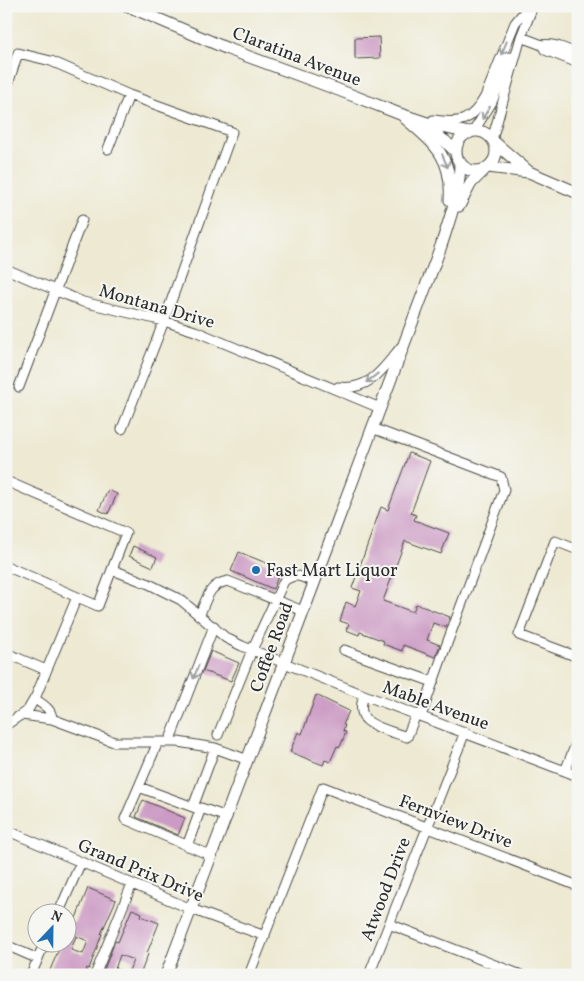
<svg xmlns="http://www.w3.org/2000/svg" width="584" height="981" font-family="Vollkorn,serif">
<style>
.building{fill:#cc9bc5;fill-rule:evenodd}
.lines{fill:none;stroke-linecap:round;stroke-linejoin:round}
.minor-casing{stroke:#484844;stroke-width:11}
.major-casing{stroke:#484844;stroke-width:13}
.minor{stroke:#fff;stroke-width:9}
.major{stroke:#fff;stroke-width:11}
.oneway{stroke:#a0a0a0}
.poi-dot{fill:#1f6fb2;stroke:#f6f6f2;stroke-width:2}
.labels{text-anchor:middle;stroke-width:4;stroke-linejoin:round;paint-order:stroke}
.street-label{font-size:18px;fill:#2b2b2b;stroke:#f6f6f2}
.poi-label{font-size:18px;fill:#2b2b2b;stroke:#f6f6f2;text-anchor:start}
</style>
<rect width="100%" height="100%" fill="#f6f6f2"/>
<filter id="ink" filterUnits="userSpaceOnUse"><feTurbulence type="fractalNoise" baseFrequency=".02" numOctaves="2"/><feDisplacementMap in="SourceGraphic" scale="10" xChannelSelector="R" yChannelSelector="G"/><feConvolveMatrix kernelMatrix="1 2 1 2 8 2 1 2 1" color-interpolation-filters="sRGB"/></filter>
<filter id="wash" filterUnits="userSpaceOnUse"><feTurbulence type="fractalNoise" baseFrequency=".0096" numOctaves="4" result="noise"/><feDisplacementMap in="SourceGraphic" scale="20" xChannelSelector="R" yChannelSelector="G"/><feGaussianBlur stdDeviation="1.12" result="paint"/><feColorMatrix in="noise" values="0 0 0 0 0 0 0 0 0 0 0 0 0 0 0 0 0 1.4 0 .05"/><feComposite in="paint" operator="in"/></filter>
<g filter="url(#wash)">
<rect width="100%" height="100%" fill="#ede9d2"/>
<g id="blocks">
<path class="building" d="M379 37 380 58 355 59V38Z
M409 453 430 461 411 513 416 515 414 520 449 533 441 554 405 541 383 601 413 612 416 604 450 617 446 627 433 623 427 640 440 645 435 657 403 645 402 651 383 644 384 641 360 632 359 635 346 630 349 624 340 621 346 602 355 606 361 591 352 588 381 507 388 510Z
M108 490 117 494 108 514 99 510Z
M133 546 157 557 153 567 129 556Z
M239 552 281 569 273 589 231 571Z
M211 651 239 663 231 681 203 671Z
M316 695 349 711 343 725H345L343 731 346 732 340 747 337 746 330 762 325 760 323 765 290 752 298 732 302 734Z
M143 800 185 818 178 835 136 817Z
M88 888 116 900 101 934H102L89 969 87 968 85 975H48L61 944H68V927L70 922 74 923ZM76 936 88 941 83 954 71 950Z
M132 909 142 913 141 916 159 923 147 953 148 954 140 975H102L115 941 118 942ZM120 955 133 960 128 974 115 969Z"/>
</g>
</g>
<g filter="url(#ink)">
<use href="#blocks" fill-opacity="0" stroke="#484844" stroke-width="1"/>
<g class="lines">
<g class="minor-casing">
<path id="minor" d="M521 37 542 45 545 50 573 61 578 59
M542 45C551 43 573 49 578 58
M6 90 18 53 51 61 129 95 232 132 164 321 122 429
M433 120C460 124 471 122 485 97L515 23 529 6
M473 132 492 102 510 57
M492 140 521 37 533 6
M108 149 129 95
M6 269 83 302 164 321 195 331 380 408
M19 387 82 220
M338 387C370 391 383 369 401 347
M372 428 501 477 504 490 442 657 421 716
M6 481 126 533 98 606 6 566
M578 550 555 541 519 635 578 657
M113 570 149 584 181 600 226 638 242 646 364 695 578 776
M200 614C207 598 209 584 228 581L303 611
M344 650 433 682
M6 653 46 670
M364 695C362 702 360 708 363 715 366 726 396 733 407 737L416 714
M35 699C42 704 52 709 52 719
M22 715 52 719 114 742H178L215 748 248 760
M6 725 28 710 36 696 77 597
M218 735 252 650 284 581C297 572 301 577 314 582
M158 742 125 819 212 856
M169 742 214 626
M565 771 578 739
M139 787 201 810
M193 807 215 748
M6 830 191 909 265 936
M187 846 201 808 227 817
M58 914 81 862
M389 924 521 975
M6 945 38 959
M31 975 44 944
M95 975 132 884
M249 975 323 787 578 886
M369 975 465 732"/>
</g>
<g class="major-casing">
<path id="major" d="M128 6 228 49 336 89 400 114 433 125 469 133
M405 118C435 144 453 157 450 200
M425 128 445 141 456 152
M456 151a20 20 0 1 1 40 0a20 20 0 1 1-40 0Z
M494 142 529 172 578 193
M488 167 528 172
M459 206 471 183 485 169
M166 975C259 732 349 489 441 246 450 218 460 192 460 162"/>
</g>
<use href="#minor" class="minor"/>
<use href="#major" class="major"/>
</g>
<defs><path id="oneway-shaft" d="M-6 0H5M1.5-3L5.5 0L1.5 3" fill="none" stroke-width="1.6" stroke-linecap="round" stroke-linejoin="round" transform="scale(1.25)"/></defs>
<g class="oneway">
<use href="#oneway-shaft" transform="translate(504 48) rotate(113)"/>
<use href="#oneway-shaft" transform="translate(486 113) rotate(121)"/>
<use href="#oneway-shaft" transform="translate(445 161) rotate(67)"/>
<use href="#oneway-shaft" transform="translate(372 378) rotate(142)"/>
<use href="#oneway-shaft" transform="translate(196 672) rotate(111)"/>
</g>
</g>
<circle class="poi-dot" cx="256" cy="570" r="5"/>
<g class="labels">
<g class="street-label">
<text transform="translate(297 56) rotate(21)" y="6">Claratina Avenue</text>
<text transform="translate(157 306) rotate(16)" y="6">Montana Drive</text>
<text transform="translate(271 647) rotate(-70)" y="6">Coffee Road</text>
<text transform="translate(436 705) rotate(20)" y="6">Mable Avenue</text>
<text transform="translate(456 821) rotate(21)" y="6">Fernview Drive</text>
<text transform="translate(141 870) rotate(23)" y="6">Grand Prix Drive</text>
<text transform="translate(385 889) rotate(-69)" y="6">Atwood Drive</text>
</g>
<g class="poi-label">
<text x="266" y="576">Fast Mart Liquor</text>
</g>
</g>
<rect width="584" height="981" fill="none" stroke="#f6f6f2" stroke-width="25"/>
<g transform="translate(52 928) rotate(22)"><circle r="24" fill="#f6f6f2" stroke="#a5a5a2"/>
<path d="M0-4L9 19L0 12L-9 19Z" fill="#1f6fb2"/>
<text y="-8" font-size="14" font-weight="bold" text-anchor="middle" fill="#2b2b2b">N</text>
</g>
</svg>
